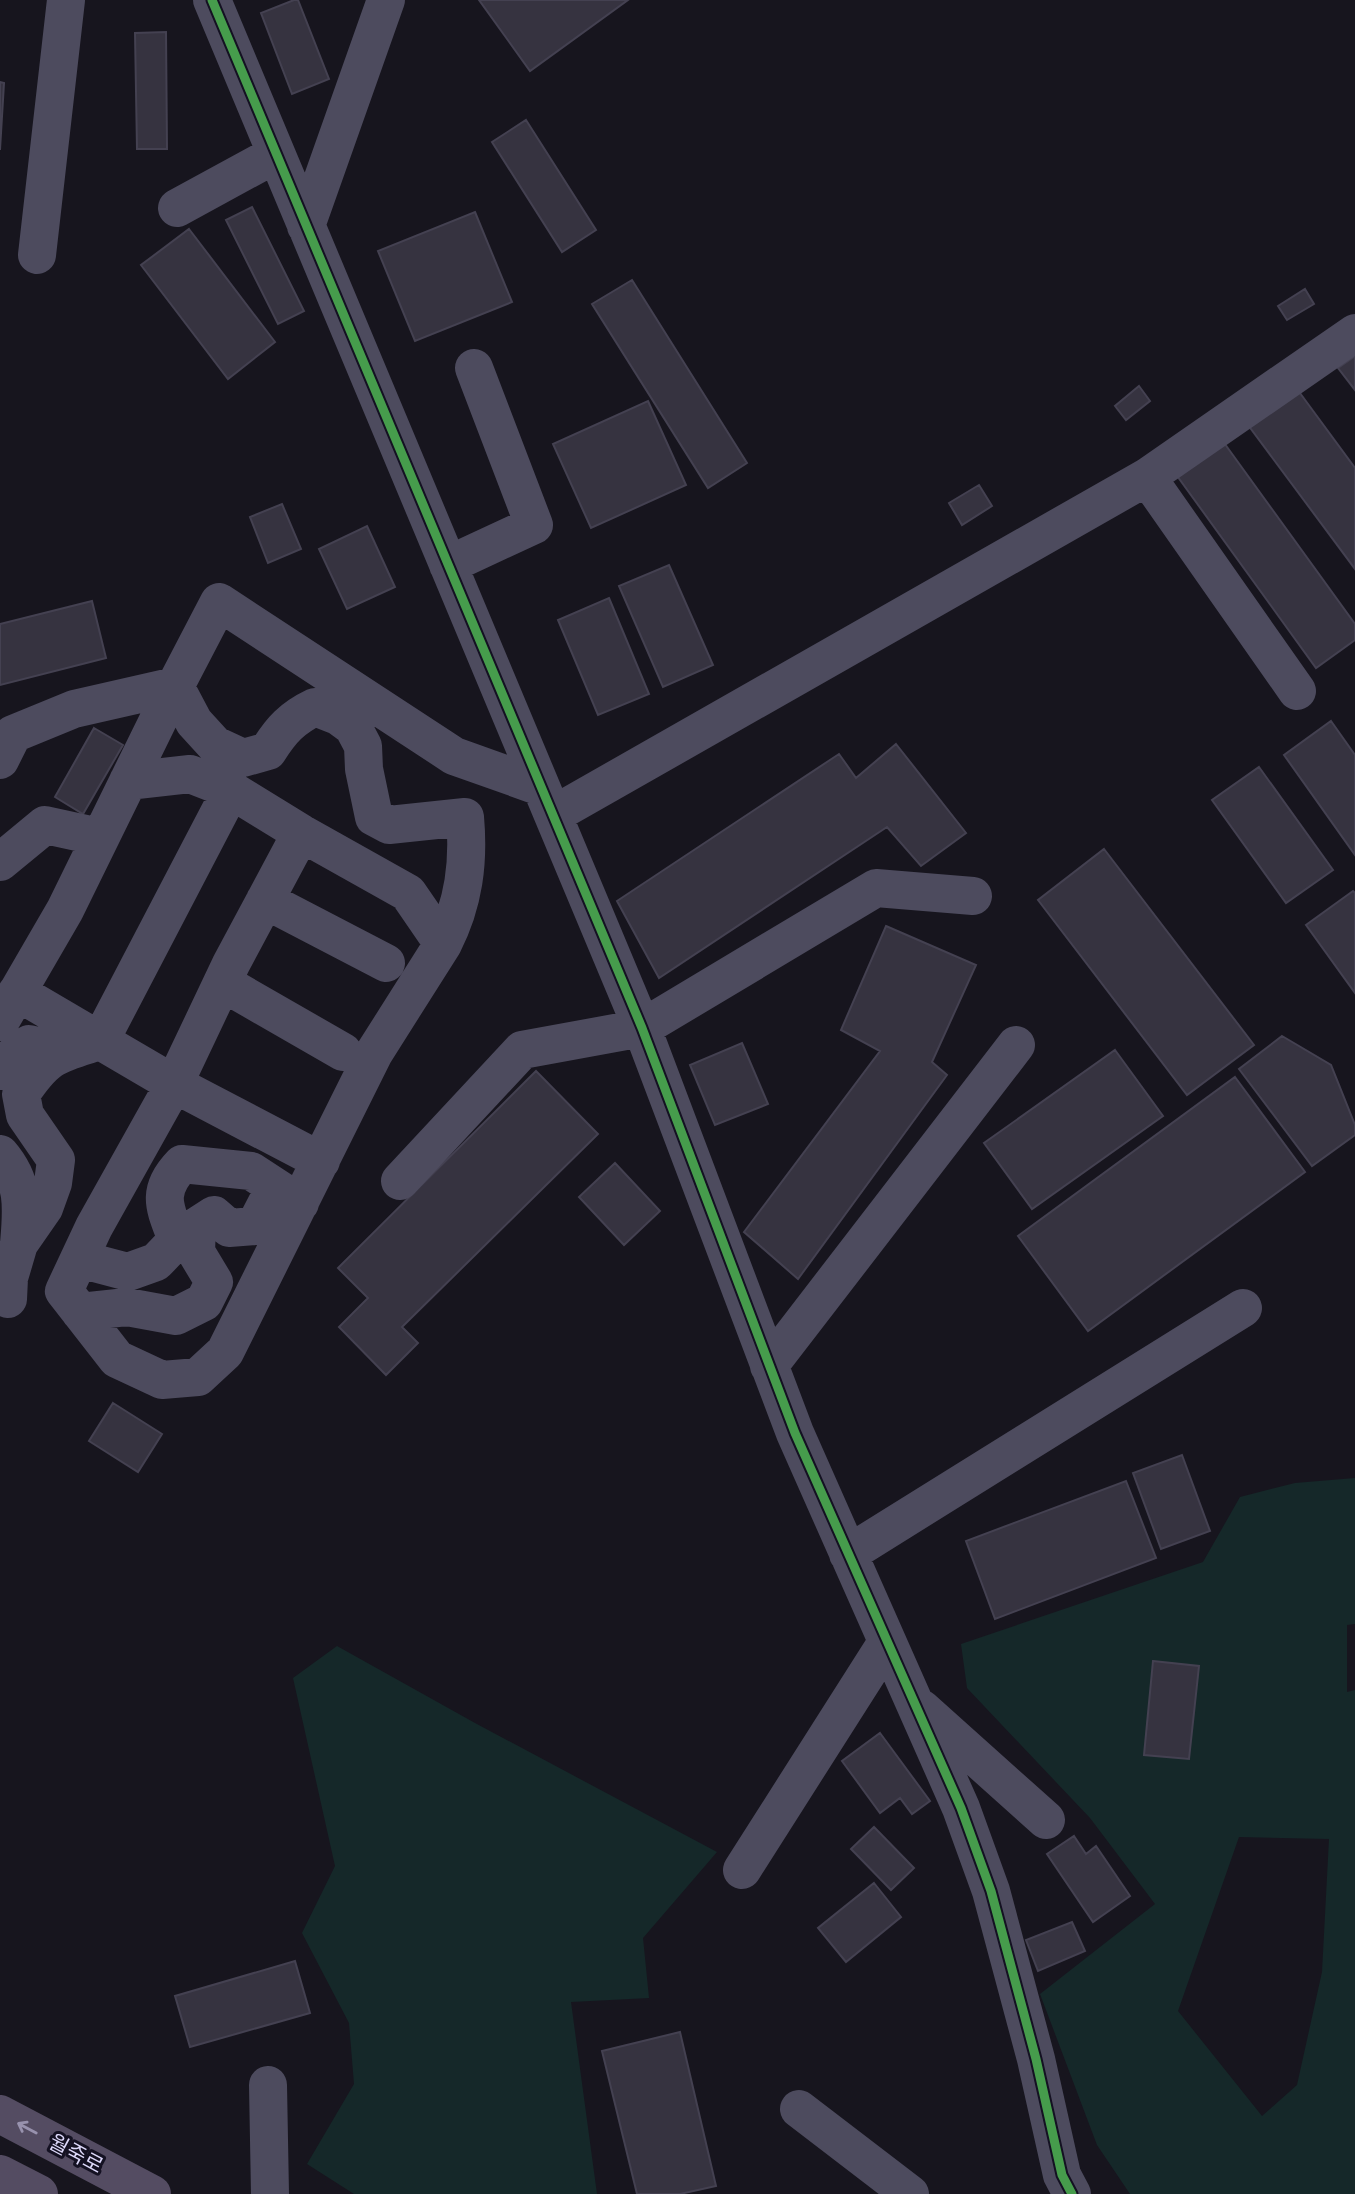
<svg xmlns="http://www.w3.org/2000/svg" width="1355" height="2194" font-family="'Exo 2','Noto Sans KR',sans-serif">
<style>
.green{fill:#152829;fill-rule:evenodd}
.building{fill:#363340;stroke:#444151;stroke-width:2}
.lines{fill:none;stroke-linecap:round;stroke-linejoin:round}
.minor{stroke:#4d4b5e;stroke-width:38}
.major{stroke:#544c62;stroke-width:38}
.cycleway-casing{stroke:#141122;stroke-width:13}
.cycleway{stroke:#469c4c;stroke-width:9}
.oneway{stroke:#9892ae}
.labels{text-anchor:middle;stroke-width:6;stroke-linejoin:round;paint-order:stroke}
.street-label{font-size:21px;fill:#dcd8f9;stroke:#141122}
</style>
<rect width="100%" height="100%" fill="#17151e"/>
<path class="green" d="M1355 1478V1624L1347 1625V1692L1355 1690V2194H1130L1097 2145 1040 1994 1155 1904 1090 1818 967 1688 961 1644 1203 1562 1240 1497 1295 1483ZM1153 1662 1199 1666 1189 1759 1144 1754ZM1239 1837 1329 1839 1322 1972 1297 2085 1262 2116 1178 2011Z
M337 1646 475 1723 717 1852 643 1938 649 1998 571 2002 597 2194H354L307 2164 354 2084 349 2023 302 1933 335 1866 293 1678Z"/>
<path class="building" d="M294 0H298L329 79 292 94 261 13Z
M479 0H628L530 71Z
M166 32 167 149H137L135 33Z
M0 82 4 83 0 150Z
M526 120 596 230 562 252 492 142Z
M252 207 304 311 278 324 226 220Z
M475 212 512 302 415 341 378 251Z
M189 229 275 342 228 379 141 265Z
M632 280 747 463 708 488 592 304Z
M1305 289 1314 304 1287 320 1278 306Z
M1355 356V390L1338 368Z
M1139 386 1150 401 1126 420 1115 406Z
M1297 389 1355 468V569L1248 425Z
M648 401 686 485 591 528 553 444Z
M1222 440 1355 624V640L1316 668 1175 473Z
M979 485 992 506 962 525 949 503Z
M282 504 301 549 268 563 250 517Z
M367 526 395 587 347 609 319 549Z
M669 565 713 665 663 687 619 586Z
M609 598 649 694 598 715 558 620Z
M92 601 106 658 0 685V624Z
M1331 721 1355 755V855L1284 755Z
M94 728 123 745 83 814 55 797Z
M896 744 966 833 921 866 887 827 659 978 617 901 839 754 856 778Z
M1259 767 1333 870 1286 903 1212 800Z
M1104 849 1254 1045 1187 1095 1038 900Z
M1353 891 1355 893V993L1306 925Z
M886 926 976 965 932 1062 947 1075 798 1279 744 1232 880 1051 841 1030Z
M1282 1036 1331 1065 1355 1125V1135L1312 1166 1239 1069Z
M742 1043 768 1104 715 1125 690 1065Z
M1115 1050 1163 1116 1032 1209 984 1143Z
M536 1071 598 1134 402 1327 418 1343 386 1375 339 1327 368 1298 338 1268Z
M1235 1077 1305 1172 1088 1331 1018 1236Z
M615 1163 660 1211 624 1245 579 1197Z
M113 1403 162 1434 138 1472 89 1441Z
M1182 1455 1210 1531 1161 1549 1133 1473Z
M1126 1481 1156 1558 995 1619 966 1541Z
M1153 1661 1199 1666 1189 1759 1144 1755Z
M880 1733 930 1801 912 1814 900 1798 880 1813 842 1761Z
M874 1827 914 1868 891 1890 851 1849Z
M1074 1836 1086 1854 1096 1846 1130 1896 1093 1922 1047 1854Z
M874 1883 901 1917 846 1962 818 1928Z
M1072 1922 1085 1951 1038 1971 1026 1940Z
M295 1961 310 2013 190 2047 175 1996Z
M680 2032 716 2186 680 2194H637L602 2051Z"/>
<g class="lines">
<path class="minor" d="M212 0 642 1028 795 1433 961 1808 991 1891 1036 2059 1062 2175 1072 2194
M177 208 276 154
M306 226 386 0
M37 255 66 0
M1147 477 1297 691
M448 565 534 525 474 368
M0 760 13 734 74 709 175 686 194 722 215 745 243 758 268 751C281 730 292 718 315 707L338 716 353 727 363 746 364 769 374 817 389 825 465 817C469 862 464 903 443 944
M128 781 190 774 231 790 301 833
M553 815 1147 477 1355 333
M301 833 408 893 443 944 374 1053 225 1352 198 1377 162 1380 117 1359 64 1291 94 1227 174 1084 231 964Z
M0 862 45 825 100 837
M265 900 386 963
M223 983 343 1052
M17 992 174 1084 321 1161
M0 1022 65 910 169 698 219 602 454 756 541 787
M0 1071 9 1059 29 1044 66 1052
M0 1154C25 1183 22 1208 19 1244
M400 1181 522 1050 642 1028 876 888 973 896
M79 1259 128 1272 156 1262 177 1240C165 1208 155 1192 182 1164L251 1171 300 1203
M8 1299 9 1278 19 1244 44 1208 53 1183 56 1160 25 1115 21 1094C48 1054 56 1055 100 1041L231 790
M80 1312 127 1307 176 1316 204 1302 214 1282 196 1252 197 1226 214 1215 229 1228 255 1226 275 1187
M769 1366 1016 1045
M848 1554 1243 1308
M922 1709 1046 1820
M742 1870 887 1642
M268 2085 270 2194
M799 2109 910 2194"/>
<path class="major" d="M0 2114 152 2194
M0 2174 39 2194"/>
<g class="cycleway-casing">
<path id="cycleway" d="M212 0 642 1028 795 1433 961 1808 991 1891 1036 2059 1062 2175 1072 2194"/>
</g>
<use href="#cycleway" class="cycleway"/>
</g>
<defs><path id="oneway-shaft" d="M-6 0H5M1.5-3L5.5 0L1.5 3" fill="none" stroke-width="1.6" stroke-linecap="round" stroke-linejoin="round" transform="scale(1.75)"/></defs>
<use class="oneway" href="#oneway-shaft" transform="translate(27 2128) rotate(-152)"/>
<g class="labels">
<g class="street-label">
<text transform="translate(76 2154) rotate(28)" y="7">월죽로</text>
</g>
</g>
</svg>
